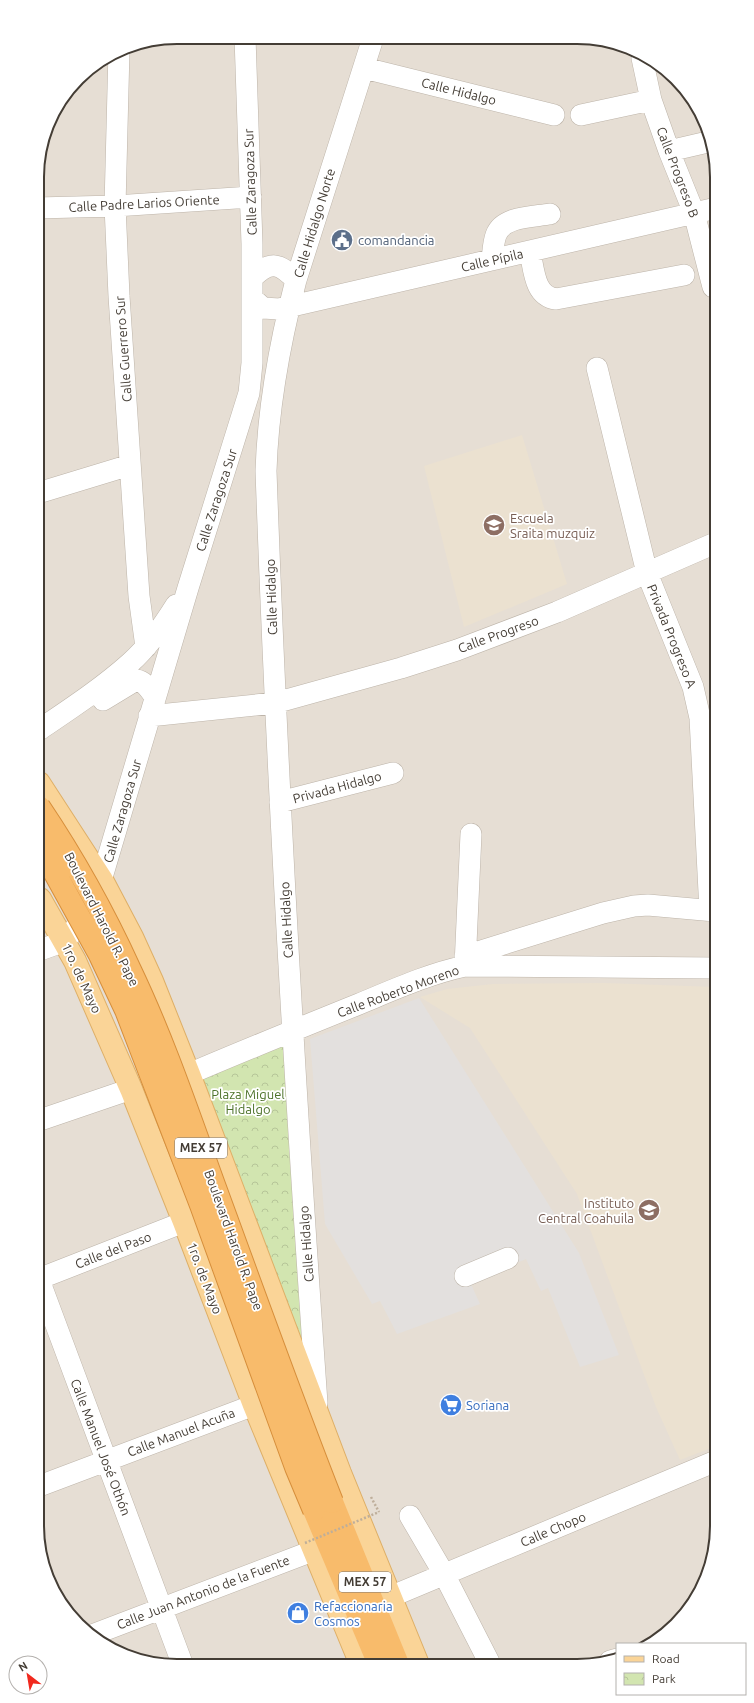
<svg xmlns="http://www.w3.org/2000/svg" width="754" height="1703" font-family="Ubuntu,sans-serif">
<style>
.residential{fill:#e6ded4}
.education{fill:#ebe1d0}
.park{fill:url(#park-crowns)}
.parking{fill:#e3e0de}
.lines{fill:none;stroke-linecap:round;stroke-linejoin:round}
.minor-casing{stroke:#bdb4a9;stroke-width:22}
.major-casing{stroke:#deaf67;stroke-width:24}
.highway-casing{stroke:#d68e3b;stroke-width:24}
.path{stroke:#beae9a;stroke-width:2.5;stroke-dasharray:2 2;stroke-linecap:butt}
.minor{stroke:#fff;stroke-width:21}
.major{stroke:#fad497;stroke-width:22}
.highway{stroke:#f8bb6b;stroke-width:22}
.highway-bridge-casing{stroke:#d68e3b;stroke-width:24;stroke-linecap:butt}
.path-bridge{stroke:#beae9a;stroke-width:2.5;stroke-dasharray:2 2;stroke-linecap:butt}
.highway-bridge{stroke:#f8bb6b;stroke-width:22}
.labels{text-anchor:middle;stroke-width:3.5;stroke-linejoin:round;paint-order:stroke}
.shield{fill:#fff;stroke:#7c7772;stroke-width:1}
.shield-label{font-size:12px;font-weight:bold;fill:#443d35}
.street-label{font-size:13px;fill:#443d35;stroke:#fff}
.service-label{font-size:13px;fill:#4e5e75;stroke:#fff;text-anchor:start}
.education-label{font-size:13px;fill:#785e54;stroke:#fff;text-anchor:start}
.park-label{font-size:13px;fill:#4e732b;stroke:#fff}
.shop-label{font-size:13px;fill:#366cbe;stroke:#fff;text-anchor:start}
.rim{fill:none;stroke:#443d35;stroke-width:2}
</style>
<defs>
<pattern id="park-crowns" width="20" height="18" patternUnits="userSpaceOnUse"><rect width="20" height="18" fill="#d2e5b0"/><path d="M2 6a3 3 0 1 1 6 0M12 15a3 3 0 1 1 6 0" fill="none" stroke="#b6c598"/></pattern>
</defs>
<rect width="100%" height="100%" fill="#f2ede6"/>
<path class="residential" d="M177 37 604 40 669 72 698 107 712 141 717 1535 709 1571 688 1611 655 1642 651 1644H617V1659L613 1661 150 1663 85 1631 61 1603 42 1562 37 168 51 115 85 72 124 48Z"/>
<path class="education" d="M522 435 567 584 464 627 424 466Z
M605 983 715 987 716 1446 680 1460 656 1407 577 1194 470 1028 420 997 447 989 493 984Z"/>
<path class="park" d="M284 1043 308 1368 197 1079Z"/>
<path class="parking" d="M419 998 579 1253 619 1355 580 1367 548 1288 541 1291 526 1259 470 1282 480 1304 397 1334 380 1301 372 1304 325 1224 310 1039Z"/>
<g class="lines">
<g class="minor-casing">
<path id="minor" d="M119 50 115 206 119 296 139 596 146 647
M642 58 651 100 669 151 694 213 713 287
M364 68 554 115
M581 115 651 100
M669 151 712 141
M37 208 115 206 251 197
M530 252C534 269 534 296 556 299L684 275
M492 260C493 252 493 243 496 235 503 216 533 217 550 214
M252 278C271 260 279 263 296 280
M252 298 263 308 279 309 712 209
M597 368 647 573 693 687 700 718 710 911
M38 493 130 465
M103 700 136 680C145 681 150 690 155 697
M149 716 275 703 401 668 457 650 557 612 713 544
M39 730C70 709 102 688 130 663 149 646 163 626 176 605
M280 802 393 773
M40 950 65 941 85 916 97 894 188 588 249 393 252 363V244L245 37
M465 956 603 913 634 906 648 905 715 911
M465 966 471 834
M189 1074C245 1050 302 1027 359 1004 393 990 428 974 465 966L715 968
M40 1120 131 1089
M465 1276 508 1258
M41 1278 184 1222
M41 1285 182 1663
M317 1403C295 1093 277 782 266 471 268 407 280 342 296 280L373 38
M42 1485 254 1405
M410 1516 444 1574 489 1662
M390 1597 716 1461
M92 1635 315 1550
M610 1661 617 1659"/>
</g>
<g class="major-casing">
<path id="major" d="M39 783 102 880 132 937 152 981 189 1074 340 1473 417 1662
M40 899 75 961 131 1089 184 1222 254 1405 360 1662"/>
</g>
<g class="highway-casing">
<path id="highway" d="M332 1502 397 1662
M314 1510 378 1662"/>
</g>
<path class="path" d="M371 1497 379 1512"/>
<use href="#minor" class="minor"/>
<use href="#major" class="major"/>
<use href="#highway" class="highway"/>
<g class="highway-bridge-casing">
<path id="highway-bridge" d="M39 807C74 859 104 913 130 970 163 1039 188 1113 214 1185 253 1291 291 1398 332 1502
M40 846 100 955 126 1010 201 1205 296 1467 314 1510"/>
</g>
<path class="path-bridge" d="M305 1543 379 1512"/>
<use href="#highway-bridge" class="highway-bridge"/>
</g>
<defs>
<g id="civic-disc" transform="scale(1.15)"><circle r="9.5" fill="#5c6f8a" stroke="#fff"/><path d="M-.6-6.5H3V-4.5H.6V-3L4-1V1h2V6H-6V1h2V-1L-.6-3ZM-1.2 2.5V6h2.4V2.5Z" fill="#fff"/></g>
<g id="school-disc" transform="scale(1.15)"><circle r="9.5" fill="#8d6e63" stroke="#fff"/><path d="M0-5L7-2L0 1L-7-2ZM-4 1L0 2.5L4 1V4Q0 6-4 4Z" fill="#fff"/></g>
<g id="university-disc" transform="scale(1.15)"><circle r="9.5" fill="#8d6e63" stroke="#fff"/><path d="M0-5L7-2L0 1L-7-2ZM-4 1L0 2.5L4 1V4Q0 6-4 4Z" fill="#fff"/></g>
<g id="supermarket-disc" transform="scale(1.15)"><circle r="9.5" fill="#3f7fe0" stroke="#fff"/><path d="M-6-5.5h2.5l.6 2H6L4.5 2H-2.5L-4.4-4H-6ZM-1.5 3.2a1.3 1.3 0 1 0 .1 0ZM3 3.2a1.3 1.3 0 1 0 .1 0Z" fill="#fff"/></g>
<g id="shop-disc" transform="scale(1.15)"><circle r="9.5" fill="#3f7fe0" stroke="#fff"/><path d="M-5-2.5h2.3a2.7 3.5 0 0 1 5.4 0H5L5.5 6h-11ZM-1.5-2.5h3a1.5 2.3 0 0 0-3 0Z" fill="#fff"/></g>
</defs>
<g fill-rule="evenodd">
<use href="#civic-disc" x="342" y="240"/>
<use href="#school-disc" x="494" y="525"/>
<use href="#university-disc" x="649" y="1210"/>
<use href="#supermarket-disc" x="451" y="1405"/>
<use href="#shop-disc" x="298" y="1613"/>
</g>
<g class="labels">
<g class="shield">
<rect x="175" y="1138" width="52" height="20" rx="3"/>
<rect x="339" y="1572" width="52" height="20" rx="3"/>
</g>
<g class="shield-label">
<text x="201" y="1152">MEX 57</text>
<text x="365" y="1586">MEX 57</text>
</g>
<g class="street-label">
<text transform="translate(459 91) rotate(14)" y="5">Calle Hidalgo</text>
<text transform="translate(678 172) rotate(69)" y="5">Calle Progreso B</text>
<text transform="translate(250 182) rotate(-92)" y="5">Calle Zaragoza Sur</text>
<text transform="translate(144 203) rotate(-3)" y="5">Calle Padre Larios Oriente</text>
<text transform="translate(314 223) rotate(-73)" y="5">Calle Hidalgo Norte</text>
<text transform="translate(492 260) rotate(-13)" y="5">Calle Pípila</text>
<text transform="translate(123 349) rotate(-94)" y="5">Calle Guerrero Sur</text>
<text transform="translate(216 500) rotate(-72)" y="5">Calle Zaragoza Sur</text>
<text transform="translate(271 597) rotate(-92)" y="5">Calle Hidalgo</text>
<text transform="translate(498 634) rotate(-20)" y="5">Calle Progreso</text>
<text transform="translate(672 636) rotate(68)" y="5">Privada Progreso A</text>
<text transform="translate(337 787) rotate(-15)" y="5">Privada Hidalgo</text>
<text transform="translate(122 811) rotate(-74)" y="5">Calle Zaragoza Sur</text>
<text transform="translate(102 919) rotate(63)" y="5">Boulevard Harold R. Pape</text>
<text transform="translate(286 920) rotate(-93)" y="5">Calle Hidalgo</text>
<text transform="translate(82 978) rotate(65)" y="5">1ro. de Mayo</text>
<text transform="translate(398 991) rotate(-20)" y="5">Calle Roberto Moreno</text>
<text transform="translate(234 1240) rotate(70)" y="5">Boulevard Harold R. Pape</text>
<text transform="translate(306 1244) rotate(-94)" y="5">Calle Hidalgo</text>
<text transform="translate(113 1250) rotate(-21)" y="5">Calle del Paso</text>
<text transform="translate(205 1278) rotate(69)" y="5">1ro. de Mayo</text>
<text transform="translate(181 1432) rotate(-21)" y="5">Calle Manuel Acuña</text>
<text transform="translate(101 1447) rotate(69)" y="5">Calle Manuel José Othón</text>
<text transform="translate(553 1529) rotate(-23)" y="5">Calle Chopo</text>
<text transform="translate(203 1592) rotate(-21)" y="5">Calle Juan Antonio de la Fuente</text>
</g>
<g class="service-label">
<text x="358" y="245">comandancia</text>
</g>
<g class="education-label">
<text x="510" y="523">Escuela<tspan x="510" dy="15">Sraita muzquiz</tspan></text>
<text x="634" y="1208" text-anchor="end">Instituto<tspan x="634" dy="15">Central Coahuila</tspan></text>
</g>
<g class="park-label">
<text x="248" y="1099">Plaza Miguel<tspan x="248" dy="15">Hidalgo</tspan></text>
</g>
<g class="shop-label">
<text x="466" y="1410">Soriana</text>
<text x="314" y="1611">Refaccionaria<tspan x="314" dy="15">Cosmos</tspan></text>
</g>
</g>
<path d="M0 0H754V1703H0ZM177 44H577A133 133 0 0 1 710 177V1526A133 133 0 0 1 577 1659H177A133 133 0 0 1 44 1526V177A133 133 0 0 1 177 44Z" fill="#fff" fill-rule="evenodd"/>
<path class="rim" d="M177 44H577A133 133 0 0 1 710 177V1526A133 133 0 0 1 577 1659H177A133 133 0 0 1 44 1526V177A133 133 0 0 1 177 44Z"/>
<rect x="616" y="1643" width="130" height="52" fill="#ffffff" stroke="#b4b1ae"/>
<rect x="624" y="1656" width="20" height="6" fill="#fad497" stroke="#b4b1ae"/>
<text x="652" y="1663" font-size="12" fill="#443d35">Road</text>
<rect x="624" y="1673" width="20" height="12" fill="url(#park-crowns)" stroke="#b4b1ae"/>
<text x="652" y="1683" font-size="12" fill="#443d35">Park</text>
<g transform="translate(28 1675) rotate(329)"><circle r="19" fill="#ffffff" stroke="#b4b1ae"/>
<path d="M0-3L7 15L0 10L-7 15Z" fill="#f1291e"/>
<text y="-6" font-size="11" font-weight="bold" text-anchor="middle" fill="#443d35">N</text>
</g>
</svg>
